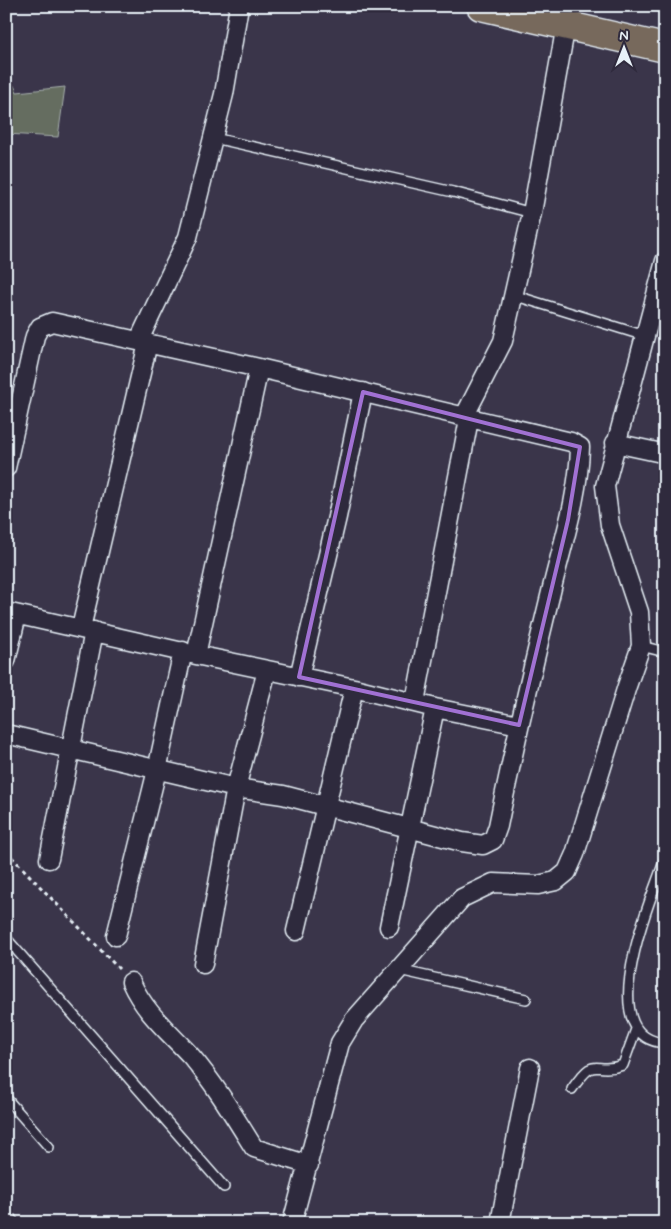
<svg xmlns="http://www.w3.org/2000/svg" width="671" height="1229" font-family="Mynerve,sans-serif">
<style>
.green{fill:#656d60;stroke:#a6afac}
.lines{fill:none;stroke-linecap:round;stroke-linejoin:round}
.service-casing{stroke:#e8f1f8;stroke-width:12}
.minor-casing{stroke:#e8f1f8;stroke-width:21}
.trunk-casing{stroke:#e8f1f8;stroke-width:31}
.path{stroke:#e8f1f8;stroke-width:3;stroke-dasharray:4 4;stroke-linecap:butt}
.service{stroke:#2f2a3d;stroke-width:9}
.minor{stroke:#2f2a3d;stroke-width:18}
.trunk{stroke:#77695c;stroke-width:28}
.marked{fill:none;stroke:#a171d3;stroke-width:4;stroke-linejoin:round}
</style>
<rect width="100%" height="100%" fill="#3a354a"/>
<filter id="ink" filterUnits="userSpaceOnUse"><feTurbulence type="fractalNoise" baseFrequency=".02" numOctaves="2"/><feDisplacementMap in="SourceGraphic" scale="10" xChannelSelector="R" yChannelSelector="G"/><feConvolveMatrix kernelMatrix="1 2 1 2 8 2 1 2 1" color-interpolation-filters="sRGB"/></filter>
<g filter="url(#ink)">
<path class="green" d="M6 69 17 92 65 87 58 137 6 134Z"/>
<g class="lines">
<g class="service-casing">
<path id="service" d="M214 138 453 192 532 213
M513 295 645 336
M641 646 665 652
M665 859C652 897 590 1038 665 1043
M6 938 224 1187
M399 970 526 999
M572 1089C598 1052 592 1076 623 1065L636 1029
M6 1098 49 1147"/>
</g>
<g class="minor-casing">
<path id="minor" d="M139 340 188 237 224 94 239 6
M464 417 503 341 532 213 566 25
M615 443 657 452
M6 468 35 336 40 327 52 322 259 368 571 442 580 447C579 496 562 545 551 592 532 670 514 747 498 826L493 840 483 845 462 842 283 795 236 788 6 734
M6 612 196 655 354 688 435 708 519 725
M81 628 148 343
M196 655 259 368
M6 661 17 615
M299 677 337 517 363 392
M415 702 469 419
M49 859 94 631
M389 927 435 708
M296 931 354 688
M116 936 157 770 183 651
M203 964 236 788 267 670
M131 982C145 1013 169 1032 191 1056 215 1084 234 1116 254 1148L309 1165
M6 1222 9 1223
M292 1223 340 1043 354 1020 462 898 493 883 538 885 556 881 567 872 575 854 627 686 641 646 639 612 610 525 605 486 665 261
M500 1223 530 1068"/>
</g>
<g class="trunk-casing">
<path id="trunk" d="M481 6 665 48"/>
</g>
<path class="path" d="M6 851 119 969"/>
<use href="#service" class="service"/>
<use href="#minor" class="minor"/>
<use href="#trunk" class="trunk"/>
</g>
</g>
<path class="marked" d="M363 392 580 447 568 520 519 725 299 677Z"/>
<rect width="671" height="1229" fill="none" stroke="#2f2a3d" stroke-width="25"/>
<rect x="12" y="12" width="646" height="1204" fill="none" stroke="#e8f1f8" stroke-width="2" filter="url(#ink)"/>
<g transform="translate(624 48)" stroke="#2f2a3d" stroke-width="4" paint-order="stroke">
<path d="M0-4L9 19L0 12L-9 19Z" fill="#e8f1f8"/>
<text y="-8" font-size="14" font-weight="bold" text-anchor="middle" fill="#e8f1f8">N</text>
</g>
</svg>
